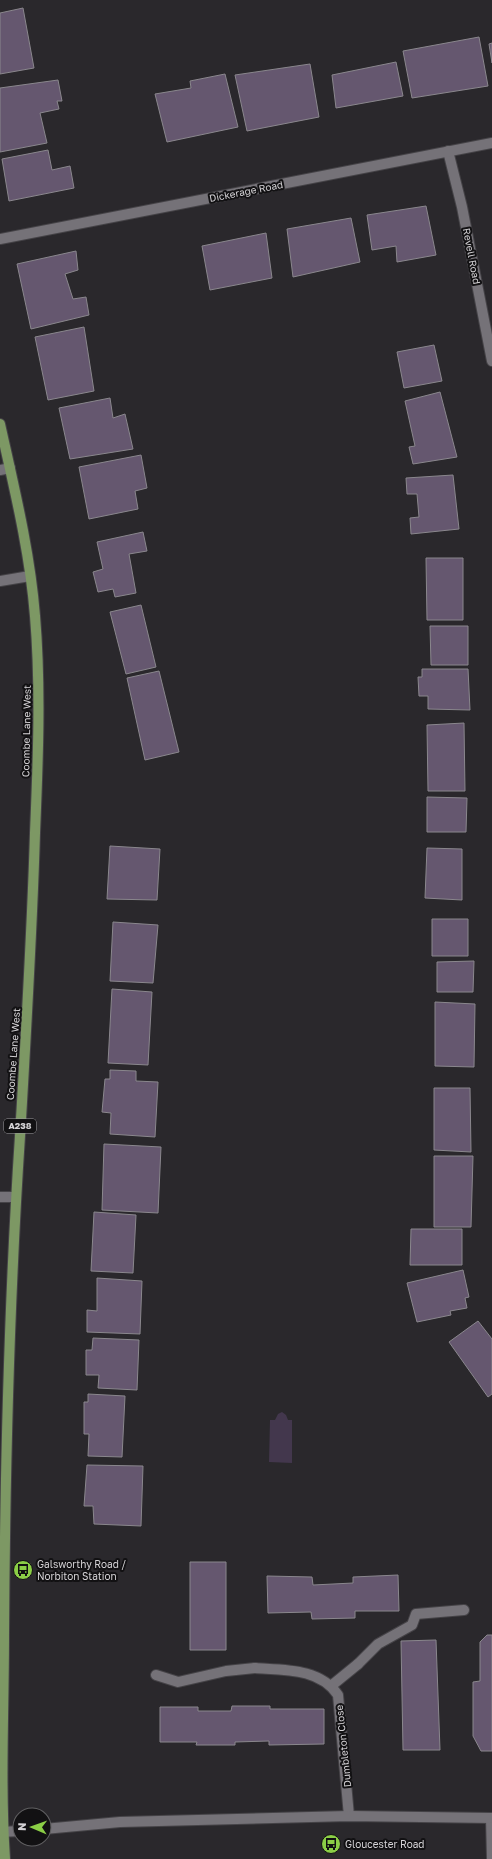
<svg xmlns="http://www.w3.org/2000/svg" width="492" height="1859" font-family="'Golos Text',sans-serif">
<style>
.water{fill:#43374d}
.building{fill:#65576f;stroke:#8a878d}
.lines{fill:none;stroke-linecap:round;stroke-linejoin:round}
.service-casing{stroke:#454347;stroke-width:12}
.minor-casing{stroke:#454347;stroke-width:12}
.tertiary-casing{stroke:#454347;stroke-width:12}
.primary-casing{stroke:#454347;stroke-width:12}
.service{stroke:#757278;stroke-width:10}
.minor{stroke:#757278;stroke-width:10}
.tertiary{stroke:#757278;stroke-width:10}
.primary{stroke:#7d9864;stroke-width:10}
.labels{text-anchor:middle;stroke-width:4;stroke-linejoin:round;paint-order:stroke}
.shield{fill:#121113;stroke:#9a999c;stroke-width:1}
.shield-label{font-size:9px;font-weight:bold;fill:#d5d3d6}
.street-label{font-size:10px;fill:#d5d3d6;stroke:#121113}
.poi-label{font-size:10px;fill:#d5d3d6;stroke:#121113;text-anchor:start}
</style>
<rect width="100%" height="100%" fill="#2a282c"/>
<path class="water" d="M282 1412 286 1415 288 1420H292V1463L269 1462 270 1420H275L278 1414Z"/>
<path class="building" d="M23 8 34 68 0 74V13Z
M479 37 488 86 412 98 403 51Z
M492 43V63L489 44Z
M396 62 403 96 336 108 332 75Z
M310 64 319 117 247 131 235 75Z
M225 74 238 127 167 142 155 94 191 88 190 81Z
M58 80 62 101H57L59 109 40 113 47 143 0 152V88Z
M48 150 52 170 70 166 74 188 9 201 2 159Z
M426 206 436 255 397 262 396 246 372 250 367 215Z
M351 218 360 262 293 277 287 229Z
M266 233 272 278 210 290 202 246Z
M76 251 78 270 65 274 73 299 86 297 89 315 31 329 17 264Z
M84 327 94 391 48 400 35 337Z
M434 345 442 381 404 388 397 352Z
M440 392 457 457 413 464 409 447 415 446 405 401Z
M110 398 113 418 125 414 133 449 70 459 59 408Z
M141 455 147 488 135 491 138 509 89 519 79 467Z
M453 475 459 529 411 534 410 518 419 517 417 494H407L406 478Z
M143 532 147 551 129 554 136 593 115 597 113 589 98 592 93 572 103 569 97 542Z
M426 558H463V620H427Z
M141 605 156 667 126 674 110 612Z
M430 626H468V665H431Z
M422 669H468L470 710 428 709V696H419L418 677H422Z
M159 671 179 752 145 760 127 678Z
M464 723 465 791H428L427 725Z
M427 797 467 798 466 832H427Z
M110 846 160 849 157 900 107 899Z
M427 848 462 849V900L425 898Z
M432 919H468V956H432Z
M113 922 158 925 153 983 110 981Z
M474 961 473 992H437V962Z
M112 989 152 992 148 1065 108 1063Z
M435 1002 475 1004 474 1067 435 1066Z
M110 1070 136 1071V1081L158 1082 155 1137 110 1134 111 1113 102 1112 105 1079H110Z
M434 1088H470L471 1152 434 1150Z
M104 1144 161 1147 158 1213 102 1210Z
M434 1156H473L471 1227H434Z
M94 1212 136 1215 133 1273 91 1271Z
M411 1229H462V1265H410Z
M463 1270 469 1297 465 1298 467 1308 450 1311 451 1315 417 1322 407 1283Z
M97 1278 142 1281 140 1334 87 1332V1310L97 1311Z
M478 1321 492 1339V1394L488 1397 449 1342Z
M93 1338 139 1340 137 1390 98 1388 99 1375H86V1350H92Z
M88 1394 125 1396 122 1457 88 1456 89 1434H84V1402H88Z
M87 1465 143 1466 141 1526 94 1524 93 1506H84Z
M190 1562H226V1650H190Z
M398 1575 399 1611H355V1618L312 1619 311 1612 268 1613 267 1576 312 1577 313 1585 353 1583V1577Z
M487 1635H492V1751H481L473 1736V1682L480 1681V1642Z
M436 1640 440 1750H403L401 1641Z
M232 1706H270V1709H324V1744L269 1745V1741L235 1742V1745H196L197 1742H160V1707H198V1711H231Z"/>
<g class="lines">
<g class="service-casing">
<path id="service" d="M0 470 10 468
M0 581 30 576
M358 1664 378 1644 412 1625 416 1614 464 1610
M156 1675 178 1682 226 1671 255 1668"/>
</g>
<g class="minor-casing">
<path id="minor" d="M448 151 462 207 492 361
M0 1197H16
M255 1668C284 1670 320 1668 338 1695L349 1816
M331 1686 358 1664
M491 1818 492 1859"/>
</g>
<g class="tertiary-casing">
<path id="tertiary" d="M0 239 492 143
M44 1829 120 1822 349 1816 492 1818
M0 1832 20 1831"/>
</g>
<g class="primary-casing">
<path id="primary" d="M0 424C14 487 30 552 35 616 41 688 38 761 35 833 32 934 26 1035 20 1136 9 1302 5 1469 4 1635 4 1709 0 1785 5 1859"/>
</g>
<use href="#service" class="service"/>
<use href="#minor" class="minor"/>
<use href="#tertiary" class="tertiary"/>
<use href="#primary" class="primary"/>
</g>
<defs>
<g id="bus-disc" transform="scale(1)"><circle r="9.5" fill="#8bce46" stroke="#121113"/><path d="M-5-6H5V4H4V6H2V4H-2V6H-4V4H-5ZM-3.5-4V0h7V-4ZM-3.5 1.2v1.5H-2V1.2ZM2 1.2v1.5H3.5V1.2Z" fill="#111"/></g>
</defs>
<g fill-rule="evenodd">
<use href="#bus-disc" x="23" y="1570"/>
<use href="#bus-disc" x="331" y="1844"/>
</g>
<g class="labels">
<rect class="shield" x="4" y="1119" width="32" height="14" rx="3"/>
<g class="shield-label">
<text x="20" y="1129">A238</text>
</g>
<g class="street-label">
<text transform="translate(246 191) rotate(-11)" y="4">Dickerage Road</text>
<text transform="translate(472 256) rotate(79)" y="4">Revell Road</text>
<text transform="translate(26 731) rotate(-89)" y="4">Coombe Lane West</text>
<text transform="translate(13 1054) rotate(-86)" y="4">Coombe Lane West</text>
<text transform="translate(343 1746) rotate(-96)" y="4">Dumbleton Close</text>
</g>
<g class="poi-label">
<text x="37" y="1568">Galsworthy Road /<tspan x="37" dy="12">Norbiton Station</tspan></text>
<text x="345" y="1848">Gloucester Road</text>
</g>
</g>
<g transform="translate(32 1827) rotate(272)"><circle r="19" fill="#121113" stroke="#605f61"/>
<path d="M0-3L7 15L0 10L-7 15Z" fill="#8bce46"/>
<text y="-6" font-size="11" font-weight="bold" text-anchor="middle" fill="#d5d3d6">N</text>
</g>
</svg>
